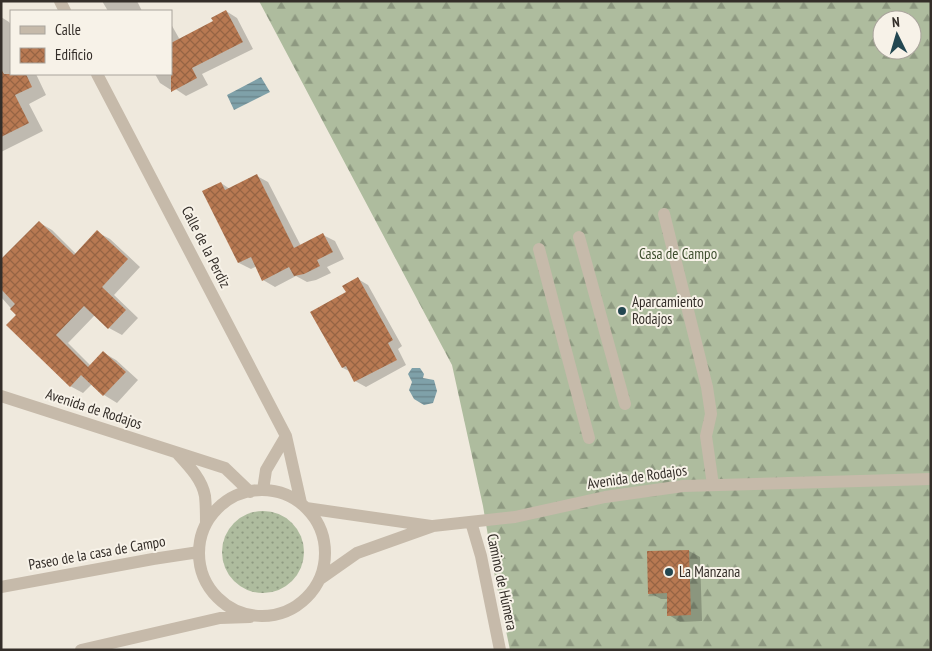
<svg xmlns="http://www.w3.org/2000/svg" width="932" height="651" font-family="'PT Sans Narrow',sans-serif">
<style>
.grass{fill:url(#grass-dots)}
.forest{fill:url(#forest-firs);fill-rule:evenodd}
.water{fill:url(#water-rules)}
.shadow{fill:#0003}
.building{fill:url(#building-cross-hatch)}
.lines{fill:none;stroke-linecap:round;stroke-linejoin:round}
.service{stroke:#c6baaa;stroke-width:12}
.minor{stroke:#c6baaa;stroke-width:12}
.poi-dot{fill:#234751;stroke:#f7f2e8;stroke-width:2}
.labels{text-anchor:middle;stroke-width:4;stroke-linejoin:round;paint-order:stroke}
.street-label{font-size:15px;fill:#342e29;stroke:#f7f2e8}
.park-label{font-size:15px;fill:#3f4f2f;stroke:#f7f2e8}
.poi-label{font-size:15px;fill:#342e29;stroke:#f7f2e8;text-anchor:start}
</style>
<defs>
<pattern id="grass-dots" width="8" height="8" patternUnits="userSpaceOnUse" patternTransform="scale(1.25)"><rect width="8" height="8" fill="#aebc9e"/><path d="M2 2h.1M6 6h.1" fill="none" stroke="#8e9981" stroke-width="1.8" stroke-linecap="round"/></pattern>
<pattern id="forest-firs" width="22" height="20" patternUnits="userSpaceOnUse" patternTransform="scale(1.25)"><rect width="22" height="20" fill="#aebc9e"/><path d="M5 1l3.5 6h-7zM16 11l3.5 6h-7z" fill="#8e9981"/></pattern>
<pattern id="water-rules" width="6" height="5" patternUnits="userSpaceOnUse" patternTransform="scale(1.25)"><rect width="6" height="5" fill="#7fa1a9"/><path d="M0 2.5h6" fill="none" stroke="#69848a"/></pattern>
<pattern id="building-cross-hatch" width="8" height="8" patternUnits="userSpaceOnUse" patternTransform="scale(1.25)"><rect width="8" height="8" fill="#b87952"/><path d="M0 0l8 8M0 8l8-8" fill="none" stroke="#966444"/></pattern>
</defs>
<rect width="100%" height="100%" fill="#efe9dd"/>
<path class="grass" d="M222 552a41 41 0 1 1 82 0a41 41 0 1 1-82 0Z"/>
<path class="forest" d="M259 1H931V650H510L494 572 483 506 452 365ZM882 20H912V50H882Z"/>
<path class="water" d="M261 77 270 92 234 110 227 95Z
M412 368H420L424 374 423 378 434 380 437 391 433 403 424 405 414 399 409 390 412 382 408 374Z"/>
<path class="shadow" d="M102 1H137L142 11H108Z
M226 11 237 18 253 49 202 74 208 85 186 96 174 88 171 90 160 83 155 74H171V24L180 40 214 22Z
M1 17 9 22 11 25V74H36L46 95 29 104 43 131 1 152Z
M257 176 268 182 301 246 323 235 335 241 344 259 327 267 331 273 316 280 307 282 296 276 275 287 263 280 257 266 251 269 239 263 203 192 221 183 230 189Z
M40 223 52 230 76 254 97 232 110 239 140 267 114 295 138 318 122 335 109 328 95 315 68 343 91 366 104 353 116 360 138 380 117 403 104 395 92 384 83 393 70 386 17 315 1 297V261Z
M358 279 368 285 402 346 398 349 406 365 366 387 355 381 351 372 343 368 347 293Z
M689 551 700 557 702 621 680 622 669 615 668 599H661L650 593Z"/>
<path class="building" d="M226 10 243 42 192 68 197 78 171 92V43L213 21 211 18Z
M1 69 4 74H26L32 87 15 95 29 123 1 137Z
M257 174 294 248 323 233 333 252 317 260 320 266 304 274 294 276 289 267 262 281 251 257 238 263 202 191 221 182 225 190Z
M39 221 74 255 97 230 128 259 102 287 126 310 108 329 84 306 56 335 88 367 103 351 126 372 103 396 81 375 70 387 6 325 16 315 10 309 15 304 1 289V259Z
M358 277 393 340 388 343 397 360 354 382 346 366 342 368 310 312 346 292 342 286Z
M689 550 691 615 667 616V593L648 594 647 551Z"/>
<g class="lines">
<path class="service" d="M664 214 707 387 711 414 706 436 713 485
M579 237 625 404
M539 249 589 438"/>
<path class="minor" d="M60 1 65 11
M97 74 286 436 301 503
M1 396 225 468 250 492
M177 453C188 465 202 479 205 496 206 505 206 515 206 524
M263 490 266 470 286 436
M199 553a63 63 0 1 1 126 0a63 63 0 1 1-126 0Z
M306 508 431 526
M471 522 481 556 500 650
M320 579 357 553 433 526 515 517 605 497 683 486 931 479
M1 587 153 559 199 552
M81 650 220 618 250 617"/>
</g>
<g class="poi-dot">
<circle cx="622" cy="311" r="5"/>
<circle cx="669" cy="572" r="5"/>
</g>
<g class="labels">
<g class="street-label">
<text transform="translate(206 247) rotate(63)" y="5">Calle de la Perdiz</text>
<text transform="translate(94 409) rotate(18)" y="5">Avenida de Rodajos</text>
<text transform="translate(637 477) rotate(-8)" y="5">Avenida de Rodajos</text>
<text transform="translate(97 553) rotate(-10)" y="5">Paseo de la casa de Campo</text>
<text transform="translate(502 582) rotate(78)" y="5">Camino de Húmera</text>
</g>
<g class="park-label">
<text x="678" y="259">Casa de Campo</text>
</g>
<g class="poi-label">
<text x="632" y="307">Aparcamiento<tspan x="632" dy="17">Rodajos</tspan></text>
<text x="679" y="577">La Manzana</text>
</g>
</g>
<rect width="932" height="651" fill="none" stroke="#342e29" stroke-width="5"/>
<rect x="10" y="10" width="162" height="65" fill="#f7f2e8" stroke="#a9a49c"/>
<rect x="20" y="26" width="25" height="8" fill="#c6baaa" stroke="#a9a49c"/>
<text x="55" y="35" font-size="15" fill="#342e29">Calle</text>
<rect x="20" y="48" width="25" height="15" fill="url(#building-cross-hatch)" stroke="#a9a49c"/>
<text x="55" y="60" font-size="15" fill="#342e29">Edificio</text>
<g transform="translate(897 35) rotate(355)"><circle r="24" fill="#f7f2e8" stroke="#a9a49c"/>
<path d="M0-4L9 19L0 12L-9 19Z" fill="#234751"/>
<text y="-8" font-size="14" font-weight="bold" text-anchor="middle" fill="#342e29">N</text>
</g>
</svg>
